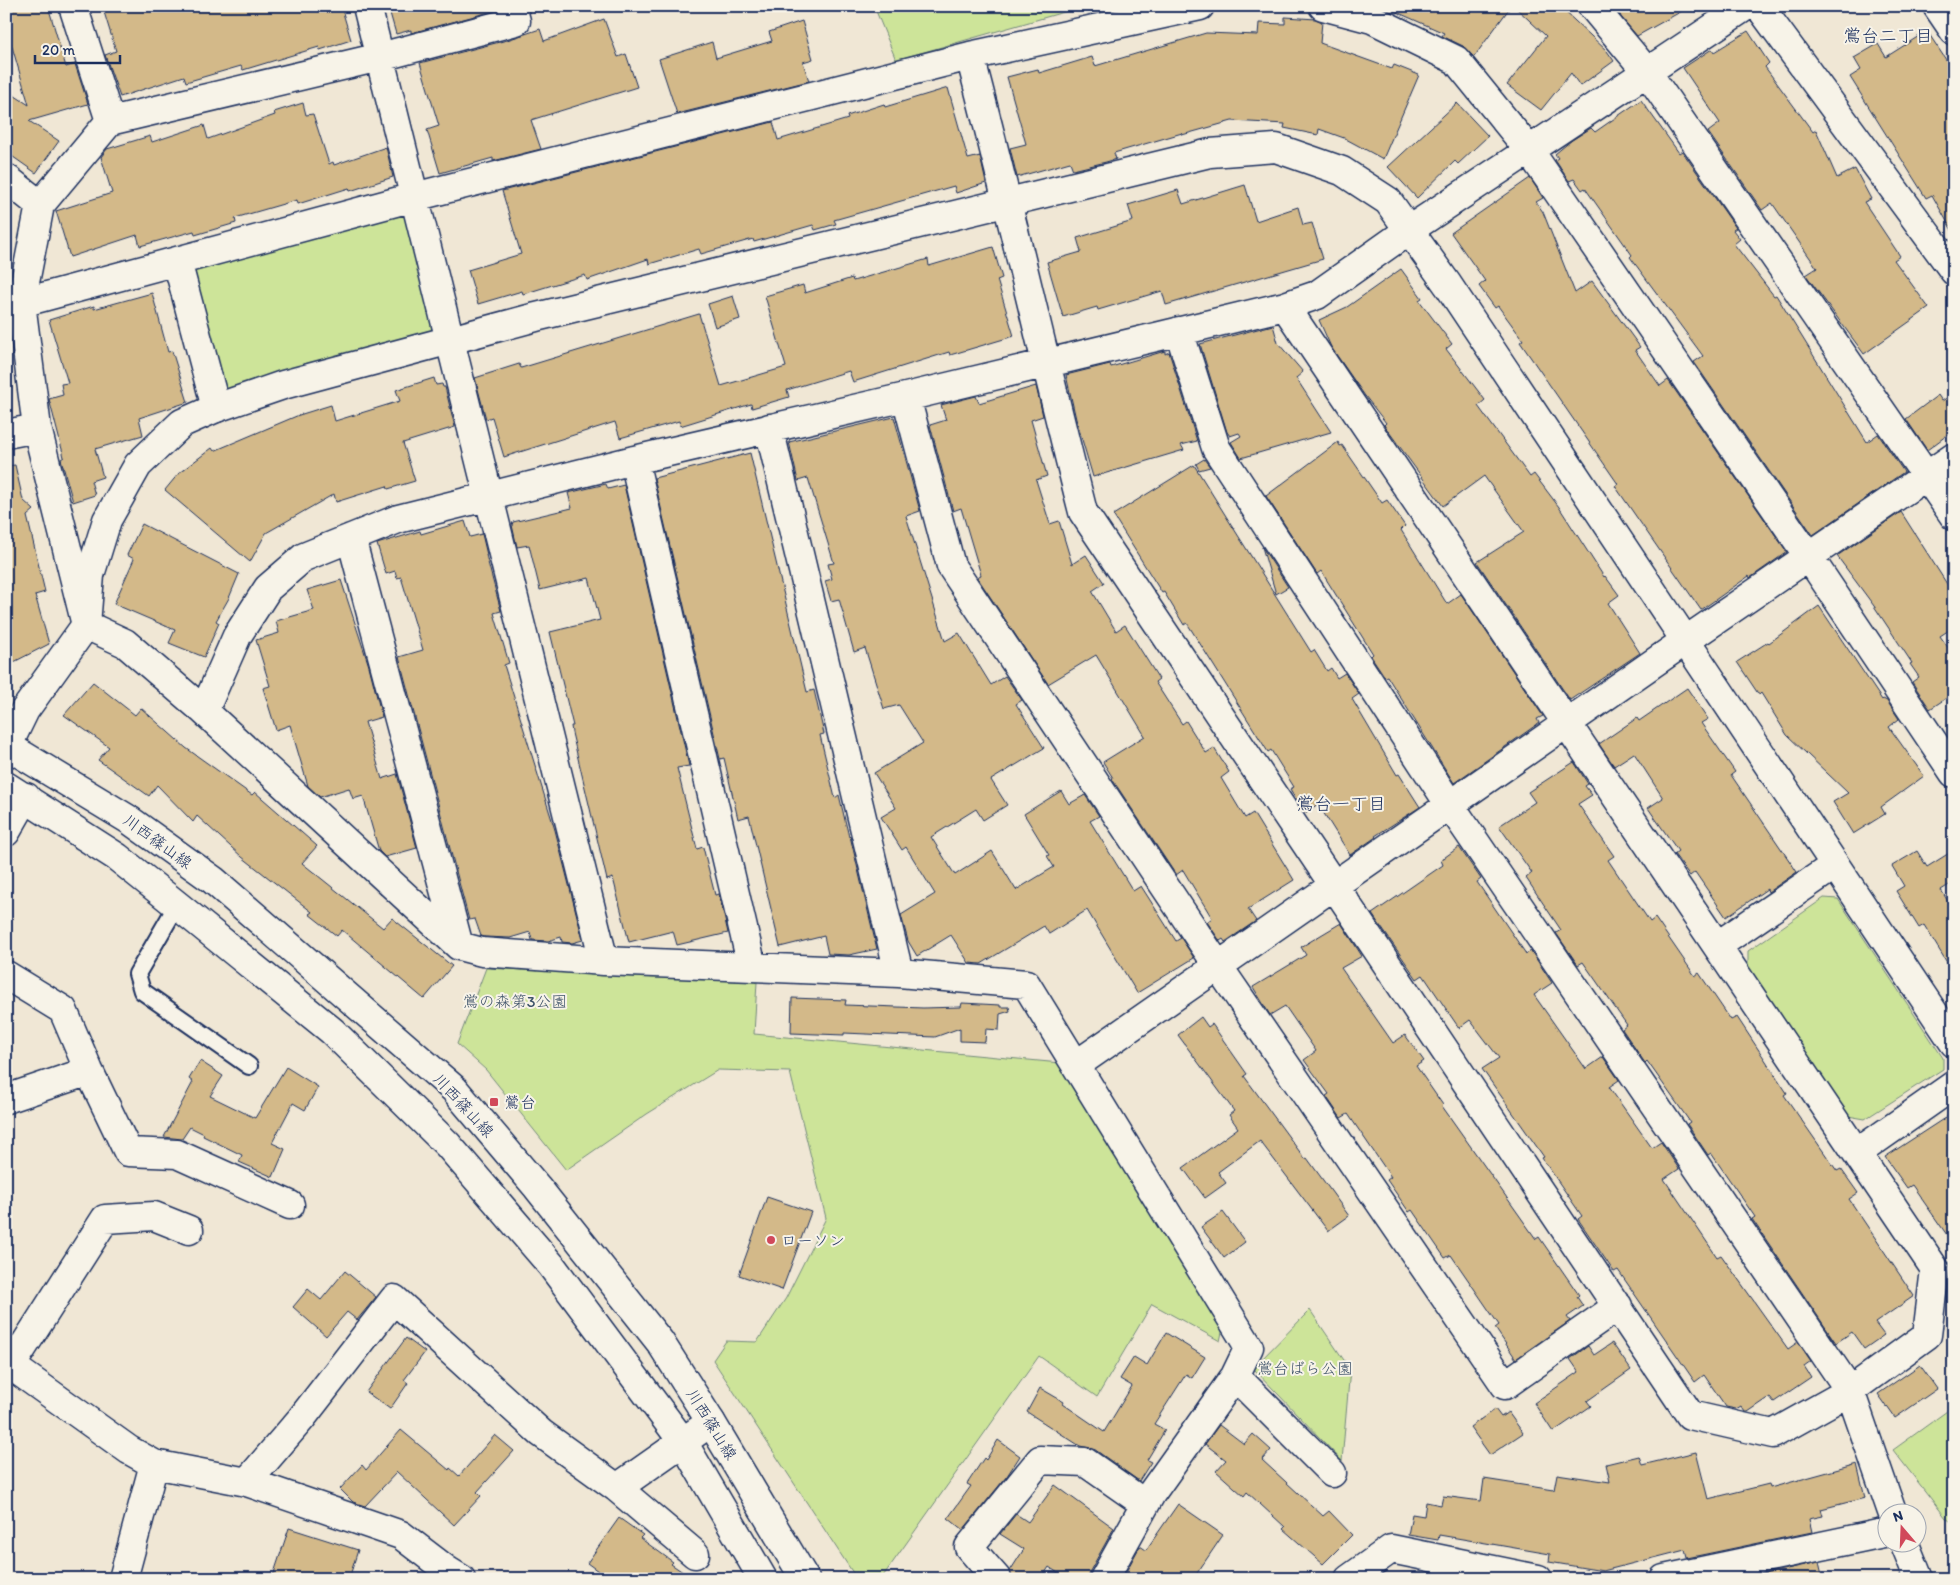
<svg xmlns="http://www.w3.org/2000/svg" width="1960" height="1585" font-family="Itim,'Klee One',sans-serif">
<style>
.green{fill:#cde499;stroke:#748a7c}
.building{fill:#d3b989;stroke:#1b2f5e}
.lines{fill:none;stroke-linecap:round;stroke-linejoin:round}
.service-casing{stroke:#1b2f5e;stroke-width:20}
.minor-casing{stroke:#1b2f5e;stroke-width:31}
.tertiary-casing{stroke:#1b2f5e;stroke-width:31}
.primary-casing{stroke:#1b2f5e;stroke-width:31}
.service{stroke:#f7f3e8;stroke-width:16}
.minor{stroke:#f7f3e8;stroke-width:28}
.tertiary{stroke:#f7f3e8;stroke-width:28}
.primary{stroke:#f7f3e8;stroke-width:28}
.poi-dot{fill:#d1495b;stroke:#f7f3e8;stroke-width:2}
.labels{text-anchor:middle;stroke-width:4;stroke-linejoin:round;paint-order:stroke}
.street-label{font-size:16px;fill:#1b2f5e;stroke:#f7f3e8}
.park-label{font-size:16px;fill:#3f536a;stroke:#f7f3e8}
.poi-label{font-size:16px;fill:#1b2f5e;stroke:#f7f3e8;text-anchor:start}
.neighbourhood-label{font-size:18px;fill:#1b2f5e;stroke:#f7f3e8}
</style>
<rect width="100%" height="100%" fill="#f0e7d5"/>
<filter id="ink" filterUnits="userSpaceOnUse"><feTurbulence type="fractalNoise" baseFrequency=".02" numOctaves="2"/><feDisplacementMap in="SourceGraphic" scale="10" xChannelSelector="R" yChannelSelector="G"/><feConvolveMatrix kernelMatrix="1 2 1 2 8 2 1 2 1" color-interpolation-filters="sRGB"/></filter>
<g filter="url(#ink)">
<path class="green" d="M874 6H1085L896 60Z
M414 197 448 341 216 408 177 261Z
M1824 898 1838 899 1943 1058V1069L1865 1119 1848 1116 1748 969V951Z
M486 968 757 982 754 1034 1060 1063 1224 1324 1220 1341 1152 1304 1097 1397 1039 1356 881 1579H857L713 1360 726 1341 757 1342 786 1298 826 1218 790 1072 718 1070 647 1114 566 1170 486 1070 457 1044Z
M1310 1310 1350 1369 1342 1461 1253 1368Z
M1954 1406V1524L1946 1518 1893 1450Z"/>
<path class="building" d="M6 6H48L66 67 75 64 88 104 29 121 59 141 36 173 6 152V90L29 105 6 26Z
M122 6H142L143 11 161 6H341L351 40 320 50 319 47 243 70 241 66 186 82 184 76 120 97 105 55 116 51 104 12Z
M388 6H496L497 10 411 33V30L396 34Z
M1383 6H1511L1474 57 1463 46 1442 36 1444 33Z
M1514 6H1559L1607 51 1614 61 1580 86 1571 73 1541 110 1507 85 1546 36Z
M1616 6H1691L1637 36 1621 17Z
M1285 17 1316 19 1322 22 1320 43 1392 69 1394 65 1419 75 1383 159 1344 138 1319 129 1318 135 1284 128 1285 124 1232 121 1182 135V133L1114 153 1116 159 1106 162 1073 170 1070 162 1017 177 1010 148 1026 144 1007 77 1038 69 1039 73 1092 57 1095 66 1206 33 1258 35 1259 23 1285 24Z
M604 19 618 57 626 54 637 87 531 120 541 149 493 161V158L440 173 427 130 439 126 420 63 507 40 540 29 544 41Z
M802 21 813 59 803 62 809 81 677 114 659 59 712 42 716 58 772 41 769 32Z
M1748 31 1769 63 1765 67 1813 132 1816 130 1837 178 1855 169 1871 199 1864 202 1900 256 1894 260 1929 308 1864 354 1806 275 1817 268 1772 203 1762 210 1708 132 1720 123 1683 68 1712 49 1714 52Z
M1927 31 1954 72V234L1932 195 1926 198 1850 77 1861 70 1854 58 1878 44 1886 57Z
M948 88 968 159 980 156 986 183 956 193 954 186 834 220 836 224 815 230 813 225 754 242 753 239 701 254 699 249 649 264 648 259 587 280 585 275 523 294 522 291 478 304 468 270 521 254 502 191 773 122 778 140 848 119 847 116 884 104 885 107Z
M1641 100 1679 153 1682 151 1736 228 1733 230 1740 239 1734 244 1774 296 1776 295 1867 442 1878 434 1904 472 1813 535 1694 362 1703 356 1630 257 1632 255 1585 188 1582 190 1574 179 1569 181 1555 160 1558 158 1555 154 1572 140 1591 128 1595 132Z
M303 103 306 115 313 114 329 164 333 162 334 165 386 147 393 177 350 191 349 188 298 204 297 200 235 218 236 223 195 235 194 231 140 246 137 235 70 257 56 211 112 193 101 157 107 149 150 136 152 142 204 125 208 139 275 115 274 112Z
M1457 103 1488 136 1458 164 1455 161 1417 198 1388 167Z
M1530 178 1543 198 1536 202 1543 212 1575 293 1592 281 1640 347 1635 350 1660 386 1668 380 1787 552 1750 578 1749 576 1701 610 1615 486 1618 484 1520 342 1523 340 1498 306 1495 308 1479 286 1485 281 1451 233Z
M1245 185 1256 221 1298 207 1303 225 1312 223 1323 259 1166 305 1162 291 1098 310 1097 307 1063 317 1047 262 1081 252 1077 238 1133 221 1128 205 1178 190 1183 204Z
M993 247 1002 278 997 280 1014 336 950 355 949 352 853 382 849 371 787 390 789 397 752 408 751 404 680 426 679 421 620 438 615 422 504 457 492 417 486 419 475 378 519 364 521 368 699 314 721 386 786 367 765 296 803 285 805 293 852 278 853 281 928 259 929 266Z
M1401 269 1422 298 1419 300 1452 344 1446 349 1485 400 1478 406 1530 477 1534 474 1559 507 1604 577 1605 576 1619 595 1608 603 1640 653 1570 700 1477 562 1524 532 1484 476 1443 506 1397 443 1384 425 1386 423 1365 396 1331 347 1319 320 1347 307Z
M152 293 168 352 172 351 188 402 139 418 143 435 95 449 103 477 91 481 95 495 73 502 61 459 64 457 49 399 63 395 61 384 68 383 49 320 94 306V309Z
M733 296 740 319 715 327 708 304Z
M1273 325 1278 343 1303 372 1296 378 1331 432 1241 458 1231 442 1241 436 1239 433 1230 436 1227 432 1200 344Z
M1165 351V354L1169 352 1197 441 1181 445 1184 450 1093 477 1076 419 1066 375 1110 364 1111 367Z
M434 378 436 385 442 384 443 387H445L455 427 403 443 415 481 388 489 387 486 336 502 334 494 266 533 250 562 165 490 179 473 212 448 214 451 299 415 331 405 335 421 400 401 396 390Z
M1036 386 1043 416 1031 420 1047 476 1036 480 1050 524 1059 521 1072 564 1086 555 1104 583 1092 591 1116 631 1125 625 1159 679 1155 682 1182 724 1186 721 1206 753 1214 748 1229 772 1221 778 1245 818 1253 813 1294 880 1248 909 1256 921 1225 942 1223 939 1220 941 1207 922 1212 918 1183 870 1176 875 1112 779 1113 778 1103 762 1145 736 1096 655 1048 684 977 577 981 575 961 508 953 511 930 425 946 420 941 405 976 396 979 403Z
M1954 393V430L1927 450 1906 419 1938 395 1942 401Z
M894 417 920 511 906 516 945 641 959 633 991 685 1005 676 1022 700 1016 704 1044 748 991 780 1007 805 983 820 976 809 931 837 955 875 992 851 1016 890 1054 867 1047 856 1049 855 1024 814 1061 791 1069 804 1085 795 1099 816 1090 821 1133 891 1141 886 1176 941 1181 938 1194 958 1137 993 1087 910 1049 934 1044 926 981 964 969 963 951 935 917 956 908 941 901 915 935 894 906 847 902 850 881 817 896 808 874 773 923 743 899 705 884 709 865 648 854 652 839 599 831 601 825 581 832 579 828 564 834 563 808 478 798 481 789 442Z
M1338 442 1340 446 1342 445 1382 503 1387 500 1405 526 1401 530 1447 604 1461 594 1543 716 1537 719 1539 723 1454 783 1387 676 1385 677 1371 656 1373 654 1321 571 1317 574 1266 496Z
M750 453 807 692 814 690 824 734 820 735 835 798 839 795 849 837 850 836 877 949 849 955 828 954 824 936 780 947 749 816 738 819 724 758 720 759 654 478Z
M1204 459 1210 467 1199 470 1196 464Z
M15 465 23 500 34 510 27 516 45 592 35 595 49 644 6 666V466Z
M1194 465 1311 652 1314 650 1327 671 1331 668 1337 678 1345 673 1359 694 1352 699 1397 775 1399 774 1420 807 1375 836 1376 837 1350 855 1318 804 1305 813 1290 789 1294 787 1271 750 1268 752 1187 623 1184 625 1164 592 1162 593 1113 515Z
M606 484 608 489 624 485 689 766 677 768 697 849 703 847 715 895 719 894 728 933 677 945 673 931 629 942 613 878 607 880 572 733 571 726H573L550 632 600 620 589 578 540 590 529 545 517 547 512 525 513 522 572 508 568 493Z
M1901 512 1954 595V627L1940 636 1954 656V693L1930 709 1912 682 1919 677 1910 664 1912 663 1874 606 1837 556Z
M465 521 470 537 482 534 487 555H486L501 611 494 613 509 663 504 665 555 830 583 940 572 943 562 942 561 937 548 941 532 940 530 932 510 938 485 937 481 936 475 919 469 920 399 657 423 650 401 577 397 578 395 571 386 574 377 544 420 531 421 534Z
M142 524 239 574 229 598 216 621 219 623 204 657 169 643 175 630 114 604 134 559 127 555Z
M1262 547 1288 587 1276 594Z
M341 580 369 666 382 717 365 722 382 779 397 774 417 848 385 857 379 851 363 796 353 799 349 788 320 797 308 786 290 725 276 730 263 688 270 686 256 640 279 633 276 621 314 610 307 590Z
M1819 606 1882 700 1883 699 1887 701 1899 719 1889 727 1924 776 1881 807 1885 814 1853 834 1833 802 1848 793 1787 735 1761 693 1759 695 1737 662 1768 642 1769 643Z
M93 682 135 715 141 708 186 748 252 795 255 792 317 846 302 863 383 928 392 918 452 966 424 999 342 930 337 936 309 914 312 912 242 857 197 816 193 822 157 785 149 796 98 760 109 747 64 715Z
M1687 688 1708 719 1701 723 1735 772 1731 775 1797 872 1768 892 1767 889 1726 917 1695 872 1690 876 1674 854 1678 851 1648 808 1663 798 1634 753 1614 766 1599 744 1637 718 1639 721Z
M1574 762 1588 784 1585 786 1592 795 1578 804 1614 856 1608 860 1650 922 1655 918 1695 976 1699 973 1731 1020 1737 1017 1787 1093 1784 1095 1837 1171 1841 1169 1858 1193 1849 1199 1914 1296 1875 1323 1884 1335 1864 1349 1852 1332 1836 1343 1752 1219 1755 1217 1711 1153 1708 1155 1687 1124 1690 1122 1647 1061 1645 1063 1622 1029 1627 1025 1583 962 1578 965 1556 933 1561 930 1526 878 1532 873 1499 826 1535 802 1528 792Z
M1459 847 1481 879 1477 882 1526 954 1531 951 1552 983 1534 995 1586 1069 1603 1057 1619 1080 1609 1087 1652 1148 1661 1142 1679 1169 1664 1179 1717 1257 1721 1255 1788 1349 1798 1342 1811 1361 1804 1366 1811 1377 1774 1402 1770 1397 1748 1412H1745L1741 1406 1736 1409 1726 1407 1704 1375 1695 1382 1618 1270 1614 1272 1578 1219 1582 1216 1542 1158 1544 1157 1482 1069 1499 1058 1470 1020 1459 1028 1423 975 1417 979 1372 914 1443 865 1441 860Z
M1954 850V882L1941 890 1954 911V974L1924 925 1919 928 1896 891 1904 886 1892 866 1917 851 1927 867Z
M1341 923 1362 956 1341 968 1393 1043 1405 1035 1424 1061 1416 1066 1443 1105 1442 1106 1536 1239 1539 1237 1579 1295 1577 1297 1583 1306 1567 1317 1570 1321 1516 1359 1495 1328 1499 1325 1451 1255 1445 1258 1412 1210 1409 1212 1387 1180 1391 1177 1348 1114 1341 1118 1326 1096 1329 1094 1304 1060 1316 1051 1285 1006 1270 1015 1253 987 1306 955 1301 947Z
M792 998 846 1000 845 1005 923 1008 961 1007 962 1003 1000 1005V1007H1009L1010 1011 1000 1014 999 1030 986 1029 985 1042 960 1041V1028L935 1037 844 1033V1035L791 1033Z
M1201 1017 1208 1027 1212 1024 1247 1074 1244 1076 1305 1159 1307 1158 1349 1216 1328 1231 1260 1141 1218 1172 1226 1183 1205 1198 1183 1168 1238 1128 1229 1115 1234 1111 1178 1035Z
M200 1061 223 1076 210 1096 255 1118 286 1067 318 1087 305 1110 293 1103 272 1143 285 1149 273 1177 239 1162 242 1155 203 1136 204 1134 190 1127 182 1139 164 1137 193 1082 189 1079Z
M1954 1112V1245L1912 1185 1907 1188 1885 1157Z
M767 1197 811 1212 782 1290 739 1275Z
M1223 1212 1245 1242 1224 1258 1201 1227Z
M345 1271 376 1297 357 1320 347 1312 326 1336 293 1307 308 1289 321 1300Z
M1166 1333 1205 1357 1192 1378 1186 1374 1154 1424 1165 1430 1147 1460 1151 1462 1139 1481 1094 1449 1080 1446 1027 1412 1040 1388 1064 1402 1063 1404 1104 1432 1132 1386 1120 1379 1134 1357 1147 1365Z
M406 1338 425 1352 404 1380 408 1383 390 1409 366 1392Z
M1612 1343 1631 1370 1587 1401 1591 1406 1553 1432 1534 1403 1579 1372 1570 1359 1588 1346 1594 1355Z
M1920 1365 1937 1389 1895 1418 1878 1394Z
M1495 1409 1501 1417 1508 1412 1523 1433 1490 1455 1470 1427Z
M1219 1425 1244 1444 1253 1434 1271 1450 1262 1460 1323 1516 1329 1511 1352 1535 1323 1564 1283 1529 1285 1527 1247 1492 1244 1496 1216 1471 1226 1460 1205 1444Z
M401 1430 449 1470 450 1468 459 1476 495 1435 514 1451 477 1492 481 1496 454 1525 397 1472 365 1506 353 1502 340 1489 362 1465 366 1470Z
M998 1440 1020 1456 1007 1476 963 1530 948 1518 971 1486 967 1484 984 1458 986 1460Z
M1696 1452 1708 1499 1769 1484 1770 1488 1857 1464 1865 1498 1821 1509 1823 1516 1809 1519 1812 1532 1687 1558 1685 1550 1603 1571 1549 1562 1550 1554 1439 1535 1438 1540 1408 1535 1412 1514 1424 1516 1426 1502 1441 1505 1443 1496 1481 1501 1484 1479 1554 1490 1557 1474 1610 1482 1606 1464 1639 1456 1642 1465Z
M1055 1485 1114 1528 1090 1571 1088 1579H1067L1049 1567 1041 1579H1012L1010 1571 1024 1549 1000 1534 1016 1514 1028 1522Z
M1178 1504 1223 1535 1193 1579H1122L1140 1546 1146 1550Z
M619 1518 643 1535 640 1538 673 1562 671 1564 693 1579H609L587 1563Z
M289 1528 358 1550 349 1579H272Z
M1819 1562 1823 1579H1741Z"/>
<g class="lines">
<g class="service-casing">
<path id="service" d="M177 905 137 974 142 991 249 1066"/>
</g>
<g class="minor-casing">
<path id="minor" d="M73 6 110 121
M367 6 604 961
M512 6 516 21 380 57 110 121 40 205 21 303 37 428 86 625 125 643 204 711 459 946 482 952 604 961 899 973 1026 984 1249 1347 1235 1376 1332 1473
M1323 6 1372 19 1456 60 1529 150 1809 557 1954 773
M1592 6 1647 72 1954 516
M1759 6 1954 271
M1937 6 1954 31
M970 56C1010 207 1044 360 1083 512L1690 1415 1773 1434 1850 1391 1927 1335 1935 1269 1285 306
M6 178 40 205
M177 261 216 408
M21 303 414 197 970 56 1200 6
M1179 331 1216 448 1450 805 1850 1391 1892 1512
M906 397 951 566 1218 966 1505 1385 1618 1306
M769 428 899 973
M6 434 37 428
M634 460 752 967
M351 538 459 946
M204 711 237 636 268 588 304 557 398 519 634 460 906 397 1285 306 1317 295 1409 230 1746 6
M6 832 26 797
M1717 946 1835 865
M6 975 63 1010 89 1071 128 1152 177 1154 290 1205
M1076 1065 1685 641 1954 457
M6 1099 89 1071
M1857 1153 1954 1085
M6 1362 129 1450 154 1464 247 1482 401 1535 448 1571 461 1579
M11 1366 105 1219 154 1216 189 1230
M247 1482 301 1419 394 1299 541 1433 617 1488 711 1422
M617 1488 695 1554
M1904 1542 1919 1579
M123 1579 154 1464
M997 1579 969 1547 1040 1460 1085 1462 1145 1504
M1104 1579 1151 1494 1235 1376
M1349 1579 1391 1549 1538 1579
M1664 1579 1888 1532"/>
</g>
<g class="tertiary-casing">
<path id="tertiary" d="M6 749 25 710 86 625 90 575 107 520 138 465 182 423 216 408 283 385 536 317 1210 153 1276 148 1342 171 1388 201 1448 285 1954 1043"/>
</g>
<g class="primary-casing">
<path id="primary" d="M6 745 128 819 213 880 454 1089 537 1187 660 1342 711 1422 805 1579
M6 786 117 857 177 905 332 1031 448 1145 551 1265 683 1442 763 1579"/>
</g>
<use href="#service" class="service"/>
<use href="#minor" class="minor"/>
<use href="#tertiary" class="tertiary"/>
<use href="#primary" class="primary"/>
</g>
</g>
<g class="poi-dot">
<rect x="489" y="1097" width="10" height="10" rx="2.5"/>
<circle cx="771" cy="1240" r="5"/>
</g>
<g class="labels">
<g class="street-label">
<text transform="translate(158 841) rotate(36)" y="6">川西篠山線</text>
<text transform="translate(464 1105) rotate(47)" y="6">川西篠山線</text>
<text transform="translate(712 1424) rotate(58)" y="6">川西篠山線</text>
</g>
<g class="park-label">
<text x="515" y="1007">鴬の森第3公園</text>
<text x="1305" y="1374">鴬台ばら公園</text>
</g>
<g class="poi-label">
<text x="504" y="1108">鶯台</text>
<text x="781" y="1246">ローソン</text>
</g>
<g class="neighbourhood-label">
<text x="1888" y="42">鴬台二丁目</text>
<text x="1341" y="810">鴬台一丁目</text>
</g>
</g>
<rect width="1960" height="1585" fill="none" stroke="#f7f3e8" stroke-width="25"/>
<rect x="12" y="12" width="1935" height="1560" fill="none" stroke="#1b2f5e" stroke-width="2" filter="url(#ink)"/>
<g transform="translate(1902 1528) rotate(341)"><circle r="24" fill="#f7f3e8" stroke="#9fa5b1"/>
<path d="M0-4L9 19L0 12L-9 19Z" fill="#d1495b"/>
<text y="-8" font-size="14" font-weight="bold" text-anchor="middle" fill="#1b2f5e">N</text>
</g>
<path d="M35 55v8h85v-8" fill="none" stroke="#1b2f5e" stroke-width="2.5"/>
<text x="42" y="55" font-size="15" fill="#1b2f5e" stroke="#f7f3e8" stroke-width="4" paint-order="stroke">20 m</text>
</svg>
